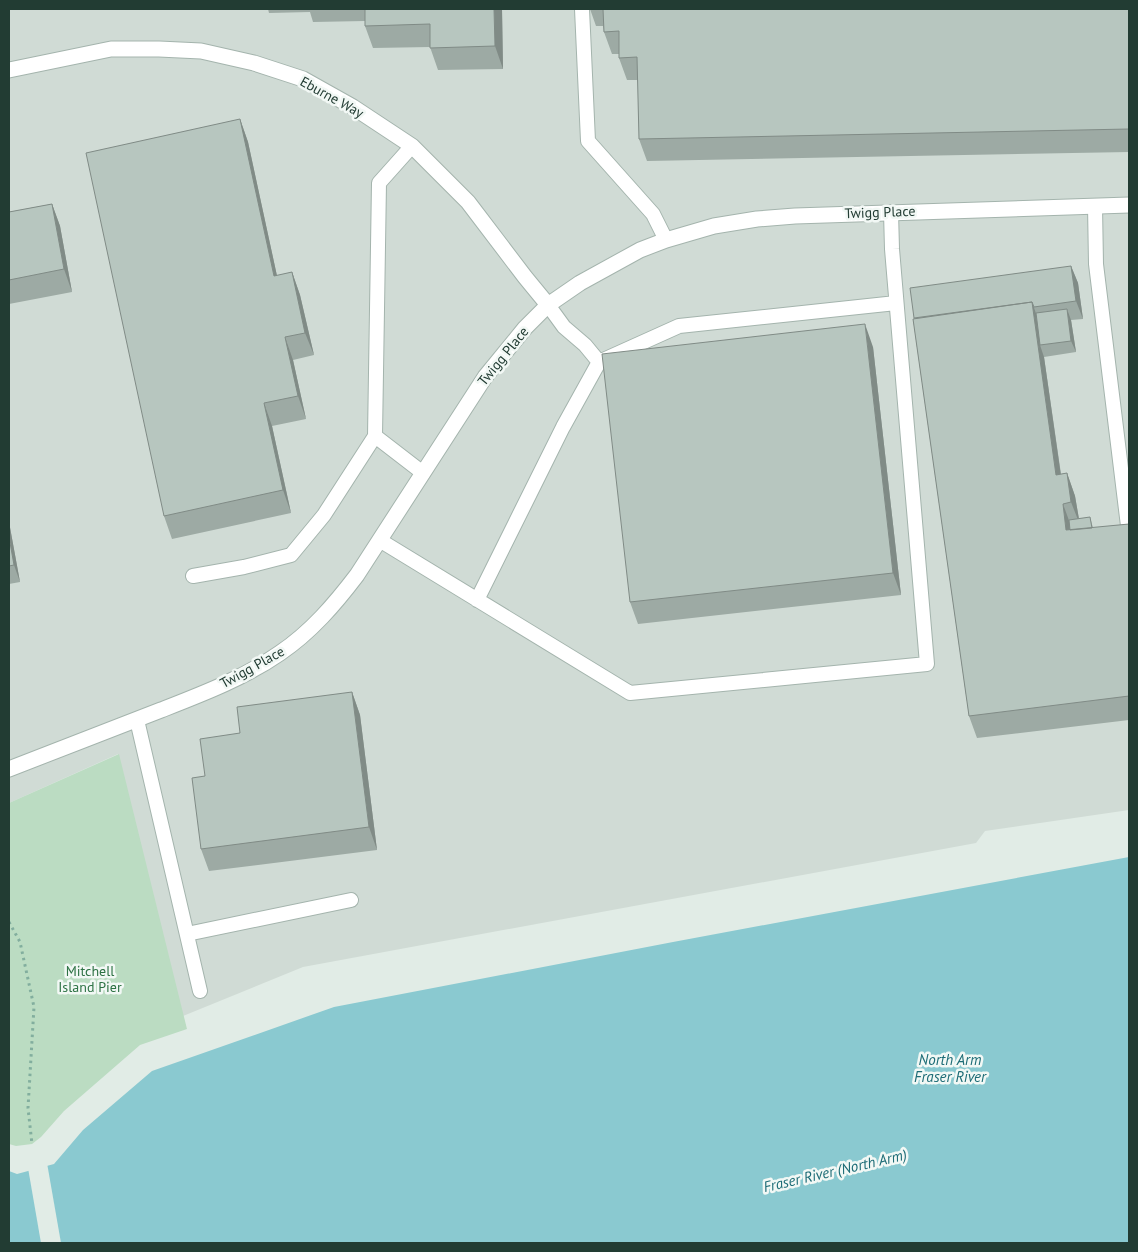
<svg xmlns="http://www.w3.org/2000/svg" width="1138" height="1252" font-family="'PT Sans',sans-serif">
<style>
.built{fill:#d0dbd5}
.green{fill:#bbdcc2}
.water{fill:#8ac9d0}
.pier{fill:#e1ece6}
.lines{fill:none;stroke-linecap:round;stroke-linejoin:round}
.lane-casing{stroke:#a4b4ad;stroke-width:16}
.street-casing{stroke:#a4b4ad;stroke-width:17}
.path{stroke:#82ae9e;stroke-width:3;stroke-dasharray:2.5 4;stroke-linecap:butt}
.lane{stroke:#fff;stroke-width:14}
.street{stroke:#fff;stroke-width:15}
.wall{fill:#9daaa4}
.shaded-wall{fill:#808b86}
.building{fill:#b7c6bf;stroke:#808b86}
.labels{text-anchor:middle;stroke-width:5;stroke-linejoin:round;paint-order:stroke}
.street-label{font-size:14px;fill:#223c33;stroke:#f2f8f5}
.park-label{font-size:14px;fill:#2d7244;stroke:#f2f8f5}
.water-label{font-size:15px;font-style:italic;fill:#1d6c76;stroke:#f2f8f5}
</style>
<rect width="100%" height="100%" fill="#e1ece6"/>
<path class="built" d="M9 9H1129V810L985 831 976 843 303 967 183 1016 118 754 9 803Z"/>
<path class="green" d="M119 754 187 1029 140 1045 64 1111 41 1137 32 1144 16 1146 9 1144V803Z"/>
<path class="water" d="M1129 857V1243H9V1171L17 1174 54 1164 83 1130 152 1071 334 1007 673 942Z"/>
<path class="pier" d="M47 1163 61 1243H41L28 1168Z"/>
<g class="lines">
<g class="lane-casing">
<path id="lane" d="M582 9 588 141 653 214 666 240
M1095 206 1096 264 1129 534
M548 305 564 327 585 345 599 362
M375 436 423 473
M381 541 630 693 927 664 892 249 891 212
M193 576 244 567 291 555 324 515 375 436 379 183 412 146
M477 600 563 427 599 362 679 326 896 303
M137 720 200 991
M187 934 351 900"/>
</g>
<g class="street-casing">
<path id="street" d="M9 70 111 49H159L201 51 254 63 303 79 353 107 412 146 468 202 525 277 548 305
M9 769C60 749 110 730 161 710 202 694 244 678 280 653 311 632 335 604 357 575L485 377 525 328 548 305 580 283 640 250 666 240 714 226 757 219 795 216 1129 205"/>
</g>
<path class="path" d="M9 922 20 942 34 1007 28 1108 32 1144"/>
<use href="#lane" class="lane"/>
<use href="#street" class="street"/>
</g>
<path class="wall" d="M268 9H502L503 69 438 70 430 47 373 48 365 26V21L313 22 310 12 269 13Z
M590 9H1129V152L647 161 639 139 638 80H627L619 58V54H612L604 32 603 26H596Z
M240 119 248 142 277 276 292 272 300 295 314 355 293 360 306 419 272 426 291 513 172 539 164 516Z
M52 204 60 226 72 292 9 304V212Z
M1071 266 1078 283 1083 319 1071 320 1076 352 1044 357 1061 474 1067 473 1075 496 1079 519 1090 517 1093 528 1129 524V720L977 738 969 716 913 319Z
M873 347 901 595 638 624 630 602Z
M9 522 20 582 9 584Z
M352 692 360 715 377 850 209 871 201 849 205 776 240 733Z"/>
<path class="shaded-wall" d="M494 9H502L503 69 495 46Z
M240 119 248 142 282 299 274 276Z
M52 204 60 226 72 292 64 269Z
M1071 266 1078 283 1083 319 1076 301Z
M292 272 300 295 314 355 305 333Z
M1032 302 1040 325V345L1044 357 1064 497 1056 475Z
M1067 309 1071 320 1076 352 1071 341Z
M865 324 873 347 901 595 893 573Z
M285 337 293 360 306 419 298 396Z
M264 403 272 426 291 513 283 490Z
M1067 473 1075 496 1080 525 1071 502Z
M1063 504 1071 526 1072 547 1066 530Z
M9 522 20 582 14 565 9 537Z
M352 692 360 715 377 850 369 827Z"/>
<path class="building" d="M365 9H494L495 46 430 48V24L365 26Z
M603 9H1129V129L639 139 637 57 619 58V31L604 32Z
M240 119 274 276 292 272 305 333 285 337 298 396 264 403 283 490 164 516 86 153Z
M52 204 64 269 9 280V212Z
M1071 266 1076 301 1034 307 1032 302 914 318 910 288Z
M1032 302 1056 475 1067 473 1071 502 1063 504 1066 530 1129 524V696L969 716 913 319Z
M1067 309 1071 341 1040 345 1036 313Z
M865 324 893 573 630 602 602 354Z
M1090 517 1092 528 1070 530 1069 520Z
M9 537 14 565 9 566Z
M352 692 369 827 201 849 192 778 205 776 200 739 240 733 237 707Z"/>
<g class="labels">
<g class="street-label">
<text transform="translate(332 97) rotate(29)" y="5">Eburne Way</text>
<text transform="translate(880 212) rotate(-2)" y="5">Twigg Place</text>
<text transform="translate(503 356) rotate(-51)" y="5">Twigg Place</text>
<text transform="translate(252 667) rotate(-29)" y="5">Twigg Place</text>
</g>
<g class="park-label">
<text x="90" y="976">Mitchell<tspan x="90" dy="16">Island Pier</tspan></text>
</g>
<g class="water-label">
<text x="950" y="1065">North Arm<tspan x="950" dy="17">Fraser River</tspan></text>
<text transform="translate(835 1171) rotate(-13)" y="5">Fraser River (North Arm)</text>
</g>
</g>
<rect width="1138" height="1252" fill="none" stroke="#223c33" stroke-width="20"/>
</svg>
